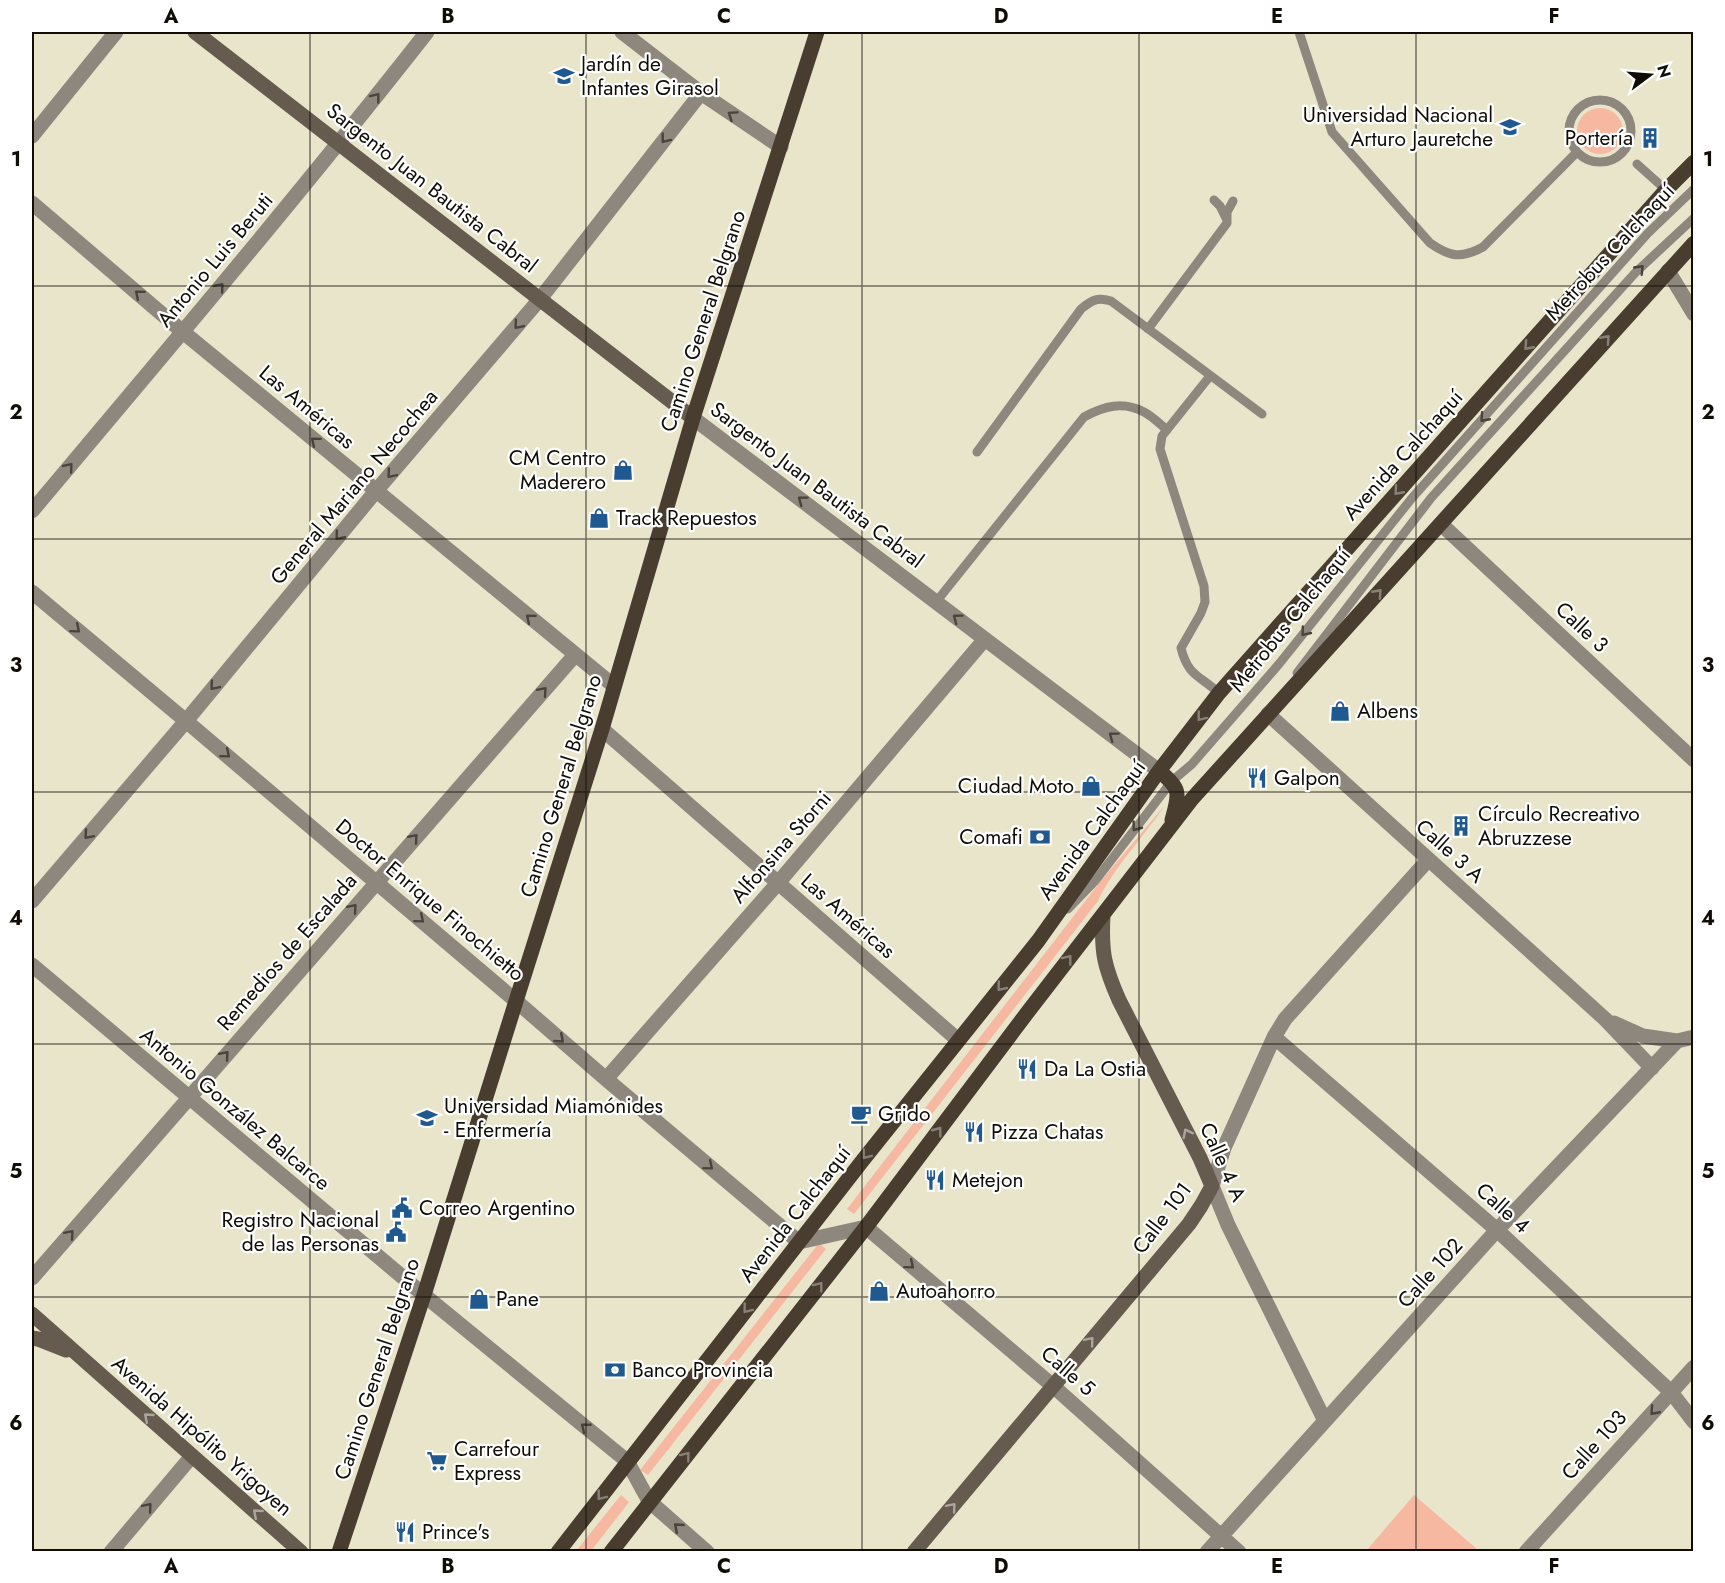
<svg xmlns="http://www.w3.org/2000/svg" width="1725" height="1583" font-family="Jost,sans-serif">
<style>
.green{fill:#f7b8a1}
.lines{fill:none;stroke-linecap:round;stroke-linejoin:round}
.lane{stroke:#8e877e;stroke-width:9}
.street{stroke:#8e877e;stroke-width:15}
.secondary{stroke:#665b4f;stroke-width:15}
.primary{stroke:#493d2f;stroke-width:15}
.oneway{stroke:#48443c}
.oneway2{stroke:#898178}
.oneway3{stroke:#aba59e}
.grid{fill:none;stroke:#0f0d06;stroke-width:1.5;stroke-opacity:0.55}
.labels{text-anchor:middle;stroke-width:4.5;stroke-linejoin:round;paint-order:stroke}
.poi-label{font-size:21px;fill:#0f0d06;stroke:#fff;text-anchor:start}
.street-label{font-size:21px;fill:#0f0d06;stroke:#fff}
.neatline{fill:none;stroke:#0f0d06;stroke-width:2}
.grid-label{font-size:20px;text-anchor:middle;font-weight:bold;fill:#0f0d06}
</style>
<rect width="100%" height="100%" fill="#e8e5cb"/>
<path class="green" d="M1577 131a23 23 0 1 1 46 0a23 23 0 1 1-46 0Z
M1165 805C1144 837 1113 868 1098 901L854 1214 847 1209 1100 882Z
M819 1243 826 1249 648 1475 640 1470Z
M621 1495 629 1502 591 1551H576Z
M1414 1495 1477 1549 1475 1551H1366Z"/>
<g class="lines">
<path class="lane" d="M1299 32 1332 132 1430 243C1450 257 1461 259 1483 247L1577 152
M1569 131a31 31 0 1 1 62 0a31 31 0 1 1-62 0Z
M1637 164 1666 190
M1214 200 1220 206 1226 218
M1148 329 1227 223V212L1233 201
M1210 376 1162 436 1160 449 1204 586 1205 602 1201 613 1181 648C1188 676 1199 675 1219 693
M977 452 1081 309C1092 300 1097 297 1111 301L1262 414
M936 602 1084 417C1104 406 1123 401 1144 412 1152 416 1160 424 1167 430
M1297 673 1431 498 1636 272 1694 218
M1068 909 1095 881 1172 781 1192 764 1279 664 1412 498 1648 233 1694 189"/>
<path class="street" d="M622 32 701 93 781 147
M32 136 116 32
M32 203 183 332 614 686
M1668 271 1694 314
M693 418 1159 771
M32 511C165 353 299 195 427 32
M1441 524 1694 760
M32 592 186 721 516 1001 606 1079 799 1242 866 1227 1053 1386 1239 1552
M1268 714 1605 1019 1652 1068
M602 729 958 1040
M32 901 186 721 376 491 540 299 701 93
M32 965 424 1295 627 1461 649 1501 707 1552
M1614 1023 1643 1036 1677 1041
M1274 1037 1497 1230 1671 1392 1694 1422
M606 1079 778 883 985 639
M32 1278 575 655
M1325 1421 1228 1225 1212 1186 1224 1148 1274 1037 1285 1019 1428 860
M111 1552 192 1456
M1207 1552 1497 1230 1677 1041 1694 1037
M1526 1552 1694 1367"/>
<path class="secondary" d="M195 32 693 418
M32 1314 301 1552
M32 1338 38 1339 66 1350
M914 1552 1189 1224 1201 1206 1212 1186 1200 1158 1119 1000C1104 966 1101 952 1103 915"/>
<path class="primary" d="M1159 771C1182 789 1179 794 1172 820
M339 1552 424 1295 516 1001 602 729 693 418 817 32
M558 1552 863 1160 1038 941 1159 771 1219 693 1666 190 1694 162
M611 1552 866 1227 1027 1013 1192 799 1694 243"/>
</g>
<defs><path id="oneway-chevron" d="M-2-3.5L2.5 0L-2 3.5" fill="none" stroke-width="1.6" stroke-linecap="round" stroke-linejoin="round" transform="scale(1.5)"/></defs>
<g class="oneway">
<use href="#oneway-chevron" transform="translate(376 97) rotate(-52)"/>
<use href="#oneway-chevron" transform="translate(732 115) rotate(-146)"/>
<use href="#oneway-chevron" transform="translate(665 139) rotate(128)"/>
<use href="#oneway-chevron" transform="translate(1640 269) rotate(-46)"/>
<use href="#oneway-chevron" transform="translate(220 287) rotate(-50)"/>
<use href="#oneway-chevron" transform="translate(139 294) rotate(-140)"/>
<use href="#oneway-chevron" transform="translate(518 325) rotate(130)"/>
<use href="#oneway-chevron" transform="translate(1484 418) rotate(132)"/>
<use href="#oneway-chevron" transform="translate(315 441) rotate(-140)"/>
<use href="#oneway-chevron" transform="translate(69 467) rotate(-50)"/>
<use href="#oneway-chevron" transform="translate(391 474) rotate(130)"/>
<use href="#oneway-chevron" transform="translate(802 500) rotate(-143)"/>
<use href="#oneway-chevron" transform="translate(339 536) rotate(130)"/>
<use href="#oneway-chevron" transform="translate(530 618) rotate(-140)"/>
<use href="#oneway-chevron" transform="translate(957 618) rotate(-143)"/>
<use href="#oneway-chevron" transform="translate(76 629) rotate(40)"/>
<use href="#oneway-chevron" transform="translate(1305 632) rotate(129)"/>
<use href="#oneway-chevron" transform="translate(214 686) rotate(130)"/>
<use href="#oneway-chevron" transform="translate(543 691) rotate(-49)"/>
<use href="#oneway-chevron" transform="translate(1113 736) rotate(-143)"/>
<use href="#oneway-chevron" transform="translate(226 754) rotate(40)"/>
<use href="#oneway-chevron" transform="translate(1136 827) rotate(127)"/>
<use href="#oneway-chevron" transform="translate(88 835) rotate(131)"/>
<use href="#oneway-chevron" transform="translate(414 838) rotate(-49)"/>
<use href="#oneway-chevron" transform="translate(353 908) rotate(-49)"/>
<use href="#oneway-chevron" transform="translate(420 919) rotate(40)"/>
<use href="#oneway-chevron" transform="translate(560 1039) rotate(41)"/>
<use href="#oneway-chevron" transform="translate(225 1055) rotate(-49)"/>
<use href="#oneway-chevron" transform="translate(709 1166) rotate(40)"/>
<use href="#oneway-chevron" transform="translate(70 1234) rotate(-49)"/>
<use href="#oneway-chevron" transform="translate(910 1265) rotate(40)"/>
<use href="#oneway-chevron" transform="translate(1654 1411) rotate(132)"/>
<use href="#oneway-chevron" transform="translate(585 1427) rotate(-141)"/>
<use href="#oneway-chevron" transform="translate(148 1507) rotate(-50)"/>
<use href="#oneway-chevron" transform="translate(678 1527) rotate(-139)"/>
</g>
<g class="oneway2">
<use href="#oneway-chevron" transform="translate(1606 339) rotate(-48)"/>
<use href="#oneway-chevron" transform="translate(1528 346) rotate(132)"/>
<use href="#oneway-chevron" transform="translate(1398 491) rotate(132)"/>
<use href="#oneway-chevron" transform="translate(1378 593) rotate(-48)"/>
<use href="#oneway-chevron" transform="translate(1201 717) rotate(128)"/>
<use href="#oneway-chevron" transform="translate(1068 959) rotate(-52)"/>
<use href="#oneway-chevron" transform="translate(1001 987) rotate(129)"/>
<use href="#oneway-chevron" transform="translate(938 1131) rotate(-53)"/>
<use href="#oneway-chevron" transform="translate(866 1155) rotate(128)"/>
<use href="#oneway-chevron" transform="translate(819 1286) rotate(-52)"/>
<use href="#oneway-chevron" transform="translate(747 1309) rotate(128)"/>
<use href="#oneway-chevron" transform="translate(686 1456) rotate(-52)"/>
<use href="#oneway-chevron" transform="translate(601 1496) rotate(128)"/>
</g>
<g class="oneway3">
<use href="#oneway-chevron" transform="translate(1187 1133) rotate(-117)"/>
<use href="#oneway-chevron" transform="translate(1090 1341) rotate(-50)"/>
<use href="#oneway-chevron" transform="translate(148 1417) rotate(-139)"/>
<use href="#oneway-chevron" transform="translate(952 1507) rotate(-50)"/>
<use href="#oneway-chevron" transform="translate(257 1513) rotate(-139)"/>
</g>
<path class="grid" d="M310 32V1552M586 32V1552M862 32V1552M1139 32V1552M1416 32V1552M32 286H1694M32 539H1694M32 792H1694M32 1044H1694M32 1297H1694"/>
<defs>
<g id="school-bare" transform="scale(1.62)"><path d="M0-5L7-2L0 1L-7-2ZM-4 1L0 2.5L4 1V4Q0 6-4 4Z" fill="#1f5990" stroke="#fff" stroke-width="2.5" paint-order="stroke"/></g>
<g id="university-bare" transform="scale(1.62)"><path d="M0-5L7-2L0 1L-7-2ZM-4 1L0 2.5L4 1V4Q0 6-4 4Z" fill="#1f5990" stroke="#fff" stroke-width="2.5" paint-order="stroke"/></g>
<g id="building-bare" transform="scale(1.62)"><path d="M-4-6H4V6H1V3H-1V6H-4ZM-2.5-4.3h1.7v1.8h-1.7ZM.8-4.3h1.7v1.8H.8ZM-2.5-1h1.7V.8h-1.7ZM.8-1h1.7V.8H.8Z" fill="#1f5990" stroke="#fff" stroke-width="2.5" paint-order="stroke"/></g>
<g id="shop-bare" transform="scale(1.62)"><path d="M-5-2.5h2.3a2.7 3.5 0 0 1 5.4 0H5L5.5 6h-11ZM-1.5-2.5h3a1.5 2.3 0 0 0-3 0Z" fill="#1f5990" stroke="#fff" stroke-width="2.5" paint-order="stroke"/></g>
<g id="restaurant-bare" transform="scale(1.62)"><path d="M-5-6h1v4h1v-4h1v4h1v-4h1v5L-1.5 .5V6h-2V.5L-5-1ZM5-6V6H3V1.5H1.5Q1.5-4 5-6Z" fill="#1f5990" stroke="#fff" stroke-width="2.5" paint-order="stroke"/></g>
<g id="bank-bare" transform="scale(1.62)"><path d="M-6-4H6V4H-6ZM0-2.3a2.3 2.3 0 1 0 0 4.6a2.3 2.3 0 1 0 0-4.6Z" fill="#1f5990" stroke="#fff" stroke-width="2.5" paint-order="stroke"/></g>
<g id="cafe-bare" transform="scale(1.62)"><path d="M-5.5-4.5H6V0H3Q3 3.5 0 3.5H-2.5Q-5.5 3.5-5.5 0ZM3-3.2v2h1.7v-2ZM-6 4.5H4V6H-6Z" fill="#1f5990" stroke="#fff" stroke-width="2.5" paint-order="stroke"/></g>
<g id="civic-bare" transform="scale(1.62)"><path d="M-.6-6.5H3V-4.5H.6V-3L4-1V1h2V6H-6V1h2V-1L-.6-3ZM-1.2 2.5V6h2.4V2.5Z" fill="#1f5990" stroke="#fff" stroke-width="2.5" paint-order="stroke"/></g>
<g id="supermarket-bare" transform="scale(1.62)"><path d="M-6-5.5h2.5l.6 2H6L4.5 2H-2.5L-4.4-4H-6ZM-1.5 3.2a1.3 1.3 0 1 0 .1 0ZM3 3.2a1.3 1.3 0 1 0 .1 0Z" fill="#1f5990" stroke="#fff" stroke-width="2.5" paint-order="stroke"/></g>
</defs>
<g fill-rule="evenodd">
<use href="#school-bare" x="564" y="76"/>
<use href="#university-bare" x="1510" y="127"/>
<use href="#building-bare" x="1650" y="138"/>
<use href="#shop-bare" x="623" y="470"/>
<use href="#shop-bare" x="599" y="518"/>
<use href="#shop-bare" x="1340" y="711"/>
<use href="#restaurant-bare" x="1257" y="778"/>
<use href="#shop-bare" x="1091" y="786"/>
<use href="#building-bare" x="1461" y="826"/>
<use href="#bank-bare" x="1040" y="837"/>
<use href="#restaurant-bare" x="1027" y="1069"/>
<use href="#cafe-bare" x="861" y="1114"/>
<use href="#university-bare" x="427" y="1118"/>
<use href="#restaurant-bare" x="974" y="1132"/>
<use href="#restaurant-bare" x="935" y="1180"/>
<use href="#civic-bare" x="402" y="1208"/>
<use href="#civic-bare" x="396" y="1232"/>
<use href="#shop-bare" x="879" y="1291"/>
<use href="#shop-bare" x="479" y="1299"/>
<use href="#bank-bare" x="615" y="1370"/>
<use href="#supermarket-bare" x="437" y="1461"/>
<use href="#restaurant-bare" x="405" y="1532"/>
</g>
<g class="labels">
<g class="poi-label">
<text x="581" y="71">Jardín de<tspan x="581" dy="24">Infantes Girasol</tspan></text>
<text x="1493" y="122" text-anchor="end">Universidad Nacional<tspan x="1493" dy="24">Arturo Jauretche</tspan></text>
<text x="1633" y="145" text-anchor="end">Portería</text>
<text x="606" y="465" text-anchor="end">CM Centro<tspan x="606" dy="24">Maderero</tspan></text>
<text x="616" y="525">Track Repuestos</text>
<text x="1357" y="718">Albens</text>
<text x="1274" y="785">Galpon</text>
<text x="1074" y="793" text-anchor="end">Ciudad Moto</text>
<text x="1478" y="821">Círculo Recreativo<tspan x="1478" dy="24">Abruzzese</tspan></text>
<text x="1023" y="844" text-anchor="end">Comafi</text>
<text x="1044" y="1076">Da La Ostia</text>
<text x="444" y="1113">Universidad Miamónides<tspan x="444" dy="24">- Enfermería</tspan></text>
<text x="878" y="1121">Grido</text>
<text x="991" y="1139">Pizza Chatas</text>
<text x="952" y="1187">Metejon</text>
<text x="419" y="1215">Correo Argentino</text>
<text x="379" y="1227" text-anchor="end">Registro Nacional<tspan x="379" dy="24">de las Personas</tspan></text>
<text x="896" y="1298">Autoahorro</text>
<text x="496" y="1306">Pane</text>
<text x="632" y="1377">Banco Provincia</text>
<text x="454" y="1456">Carrefour<tspan x="454" dy="24">Express</tspan></text>
<text x="422" y="1539">Prince's</text>
</g>
<g class="street-label">
<text transform="translate(432 188) rotate(38)" y="7">Sargento Juan Bautista Cabral</text>
<text transform="translate(1610 252) rotate(-47)" y="7">Metrobus Calchaquí</text>
<text transform="translate(215 260) rotate(-50)" y="7">Antonio Luis Beruti</text>
<text transform="translate(703 321) rotate(-72)" y="7">Camino General Belgrano</text>
<text transform="translate(307 407) rotate(40)" y="7">Las Américas</text>
<text transform="translate(1403 455) rotate(-48)" y="7">Avenida Calchaquí</text>
<text transform="translate(817 485) rotate(37)" y="7">Sargento Juan Bautista Cabral</text>
<text transform="translate(354 487) rotate(-50)" y="7">General Mariano Necochea</text>
<text transform="translate(1290 620) rotate(-51)" y="7">Metrobus Calchaquí</text>
<text transform="translate(1582 627) rotate(43)" y="7">Calle 3</text>
<text transform="translate(561 786) rotate(-73)" y="7">Camino General Belgrano</text>
<text transform="translate(1092 830) rotate(-54)" y="7">Avenida Calchaquí</text>
<text transform="translate(781 847) rotate(-49)" y="7">Alfonsina Storni</text>
<text transform="translate(1450 851) rotate(42)" y="7">Calle 3 A</text>
<text transform="translate(430 900) rotate(40)" y="7">Doctor Enrique Finochietto</text>
<text transform="translate(848 916) rotate(41)" y="7">Las Américas</text>
<text transform="translate(287 952) rotate(-49)" y="7">Remedios de Escalada</text>
<text transform="translate(235 1109) rotate(40)" y="7">Antonio González Balcarce</text>
<text transform="translate(1223 1162) rotate(66)" y="7">Calle 4 A</text>
<text transform="translate(1503 1208) rotate(42)" y="7">Calle 4</text>
<text transform="translate(795 1214) rotate(-52)" y="7">Avenida Calchaquí</text>
<text transform="translate(1162 1218) rotate(-53)" y="7">Calle 101</text>
<text transform="translate(1430 1273) rotate(-48)" y="7">Calle 102</text>
<text transform="translate(377 1369) rotate(-72)" y="7">Camino General Belgrano</text>
<text transform="translate(1068 1371) rotate(41)" y="7">Calle 5</text>
<text transform="translate(202 1436) rotate(41)" y="7">Avenida Hipólito Yrigoyen</text>
<text transform="translate(1594 1445) rotate(-48)" y="7">Calle 103</text>
</g>
</g>
<rect width="1725" height="1583" fill="none" stroke="#ffffff" stroke-width="66"/>
<g transform="translate(1650 75) rotate(74)" stroke="#ffffff" stroke-width="4.5" paint-order="stroke">
<path d="M0-4.5L10 22L0 15L-10 22Z" fill="#0f0d06"/>
<text y="-9" font-size="16" font-weight="bold" text-anchor="middle" fill="#0f0d06">N</text>
</g>
<rect x="33" y="33" width="1659" height="1517" class="neatline"/>
<g class="grid-label">
<text x="171" y="23">A</text>
<text x="448" y="23">B</text>
<text x="724" y="23">C</text>
<text x="1001" y="23">D</text>
<text x="1277" y="23">E</text>
<text x="1554" y="23">F</text>
<text x="16" y="166">1</text>
<text x="1708" y="166">1</text>
<text x="16" y="419">2</text>
<text x="1708" y="419">2</text>
<text x="16" y="672">3</text>
<text x="1708" y="672">3</text>
<text x="16" y="925">4</text>
<text x="1708" y="925">4</text>
<text x="16" y="1178">5</text>
<text x="1708" y="1178">5</text>
<text x="16" y="1430">6</text>
<text x="1708" y="1430">6</text>
<text x="171" y="1573">A</text>
<text x="448" y="1573">B</text>
<text x="724" y="1573">C</text>
<text x="1001" y="1573">D</text>
<text x="1277" y="1573">E</text>
<text x="1554" y="1573">F</text>
</g>
</svg>
